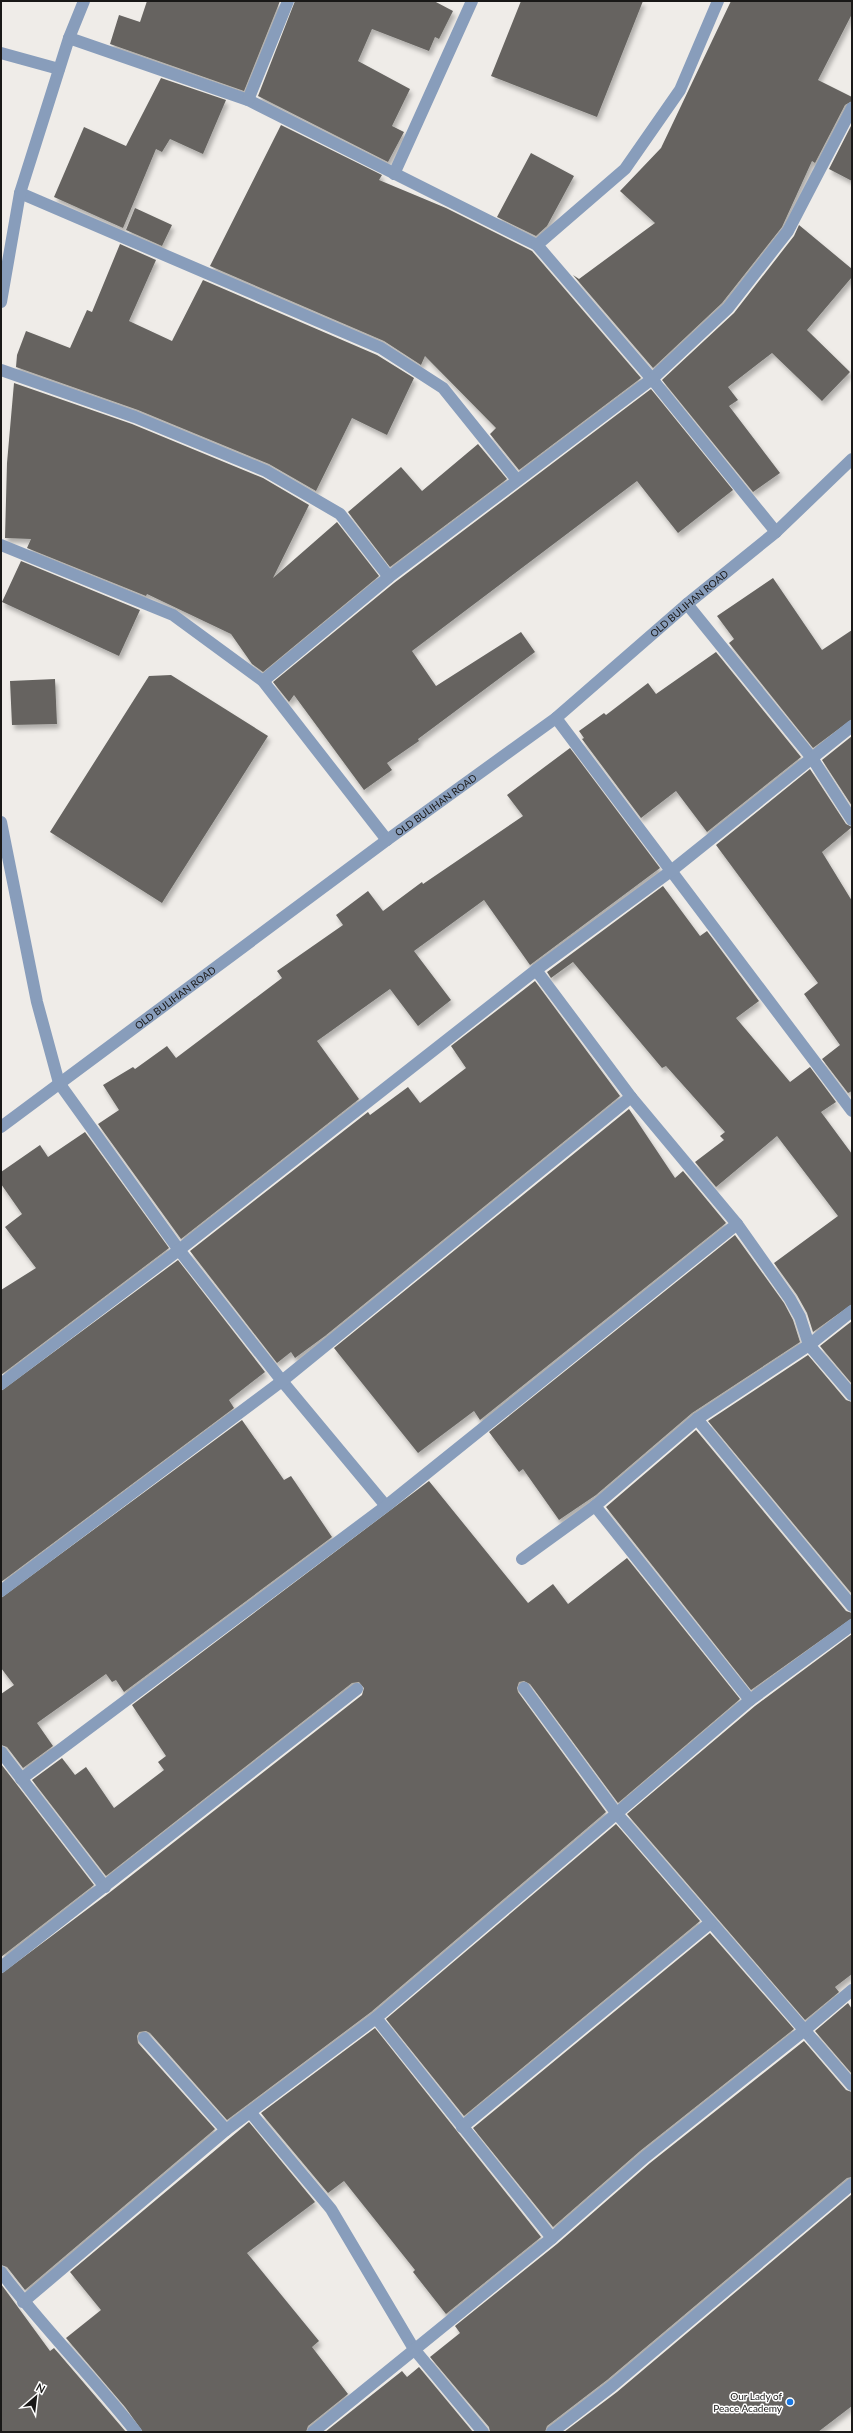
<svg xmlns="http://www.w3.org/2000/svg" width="853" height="2433" font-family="Lato,sans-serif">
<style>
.building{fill:#666460;filter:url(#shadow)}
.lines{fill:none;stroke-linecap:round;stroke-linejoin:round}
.minor{stroke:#889dbb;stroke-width:12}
.poi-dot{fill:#1976df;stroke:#fff;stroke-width:1.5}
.labels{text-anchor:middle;stroke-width:3;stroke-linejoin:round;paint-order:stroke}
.street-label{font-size:10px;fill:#191817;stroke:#fff}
.poi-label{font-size:10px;fill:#191817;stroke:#fff;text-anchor:end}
</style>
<defs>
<filter id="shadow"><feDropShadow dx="2.5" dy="4.5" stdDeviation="2" flood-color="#0004"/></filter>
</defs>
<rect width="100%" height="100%" fill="#efece8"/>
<path class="building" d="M147 1H280L244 91 110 44 119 15 140 22Z
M295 1H434L453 11 439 39 435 37 429 51 372 29 358 61 410 89 392 126 404 132 388 162 258 96Z
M521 1H643L597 117 491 76Z
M731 1H852V14L818 80 852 97V101L845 105 815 163 812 161 782 227 722 303 653 368 573 275 579 279 655 223 620 191 661 148Z
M161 78 226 100 203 154 170 139 162 152 156 149 123 228 54 197 84 127 126 146Z
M852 124V181L829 169Z
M281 125 382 175 379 180 446 208 532 251 641 378 519 470 490 434 496 428 425 356 421 365 384 341 210 266Z
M531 153 574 176 547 226 536 236 497 217Z
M135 208 172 225 162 246 126 230Z
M799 225 852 269V277L807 330 850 372 822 401 772 353 728 387 738 400 729 406 780 473 753 492 662 380 734 313 794 236Z
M120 244 156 260 129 321 172 341 203 280 377 355 414 378 387 435 352 418 316 491 269 464 138 410 16 367 17 355 26 331 70 348 87 310 92 312Z
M14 383 132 424 263 478 309 505 273 578 337 522 379 576 263 672 252 664 231 634 147 594 146 596 27 548 31 539 5 538 7 463Z
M651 389 733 490 678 533 637 481 412 651 436 686 521 632 535 652 418 739 419 741 387 763 392 770 364 790 294 695 289 702 273 682 394 583Z
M478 444 507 479 390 567 348 512 401 467 422 491Z
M21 561 140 610 119 656 2 602Z
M773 578 822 650 852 630V719L813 748 729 643 734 639 717 616Z
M716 652 801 757 707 832 676 791 641 818 582 739 584 738 579 731 604 713 606 715 648 683 656 694Z
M171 675 268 736 162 903 50 832 149 676Z
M55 679 57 724 12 725 10 681Z
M852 736V806L822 760Z
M570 748 660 868 530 965 484 900 414 951 451 1000 418 1026 390 989 317 1041 359 1099 181 1239 98 1124 119 1110 103 1085 133 1067 135 1069 167 1046 176 1058 282 978 277 971 343 925 336 915 368 891 383 911 422 882 423 884 523 816 507 795Z
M810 769 846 824 852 827 822 852 852 901V1091L848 1093 822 1059 840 1045 804 994 818 983 716 845Z
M663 886 700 936 707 931 759 1001 736 1018 790 1082 810 1067 836 1102 821 1112 852 1154V1304L813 1332 807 1313 797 1295 774 1263 838 1216 777 1136 716 1187 695 1162 724 1140 720 1136 725 1132 666 1066 662 1068 573 962 551 978 547 972Z
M535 981 620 1096 325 1336 295 1358 291 1352 277 1363 190 1251 368 1112 370 1115 408 1087 420 1103 466 1068 451 1046Z
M629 1109 675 1178 683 1171 726 1223 480 1420 474 1411 418 1453 334 1348Z
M85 1132 169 1248 1 1375V1290L36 1268 5 1227 22 1214 1 1184V1172L40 1145 48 1157Z
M735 1235 784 1303 793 1320 800 1342 692 1413 596 1495 559 1520 523 1469 519 1472 489 1432Z
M178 1260 265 1372 229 1400 234 1408 1 1582V1391Z
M852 1321V1384L820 1346Z
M808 1355 846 1400 852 1402V1594L708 1421Z
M242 1420 284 1480 291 1476 332 1537 124 1692 116 1680 112 1682 106 1674 37 1723 53 1746 23 1768 7 1747 1 1745V1694L14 1685 1 1668V1598Z
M696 1430 846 1611 852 1613V1618L751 1690 606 1507Z
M429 1481 528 1603 553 1584 568 1604 627 1558 740 1699 618 1803 530 1684 524 1681 519 1682 517 1688 518 1692 606 1812 371 2012 227 2120 150 2033 146 2031 139 2032 137 2036 138 2043 215 2129 25 2290 7 2267 1 2265V1974L109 1893 362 1695 364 1688 359 1682 352 1683 106 1876 32 1780 62 1758 75 1775 86 1767 114 1808 164 1770 158 1762 166 1756 132 1705Z
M852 1634V1974L835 1987 839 1992 805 2020 627 1814 755 1706Z
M1 1764 94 1885 1 1957Z
M616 1824 700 1921 464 2116 386 2019Z
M710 1933 794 2029 640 2151 553 2227 473 2128Z
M848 2003 852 2009V2074L815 2031Z
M375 2028 541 2237 446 2314 413 2272 415 2270 344 2181 328 2193 261 2113Z
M804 2041 846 2090 852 2092V2177L847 2178 607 2380 547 2426 545 2432H490L489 2427 430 2357 460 2333 455 2326 557 2244 650 2163Z
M249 2122 315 2202 247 2253 319 2341 312 2347 348 2394 308 2426 306 2432H143L125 2407 66 2338 101 2310 70 2272Z
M852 2194V2406L818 2432H564L617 2392Z
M1 2284 50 2351 54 2348 126 2432H1Z
M419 2367 473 2432H325L402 2371 407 2377Z"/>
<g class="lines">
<g class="minor">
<path d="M69 38 248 100 537 245 652 379 776 532"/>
<path d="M1 53 59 69"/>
<path d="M248 100 288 1"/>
<path d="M394 174 472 1"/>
<path d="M20 193 381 348 443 388 517 480"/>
<path d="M537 245 625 169 680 90 718 1"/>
<path d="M1 302 20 193 69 38 84 1"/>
<path d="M1 370 135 417 266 471 340 514 389 577"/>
<path d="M1 545 173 615 263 681 387 840"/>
<path d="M687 604 812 758 852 820"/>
<path d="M263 681 389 577 652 379 728 308 788 231 852 108"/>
<path d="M556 718 852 1111"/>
<path d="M1 822 37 1002 59 1083 179 1250 282 1381 386 1506"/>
<path id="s1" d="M1 1127 387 840 556 718 687 604 776 532 852 459"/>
<path d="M737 1224 790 1299 800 1317 809 1345 852 1395"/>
<path d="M1 1384 179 1250 536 970 671 871 852 726"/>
<path d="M697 1419 852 1606"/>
<path d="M595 1506 750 1700"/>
<path d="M522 1559 595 1506 697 1419 809 1345 852 1311"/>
<path d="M1 1591 282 1381 631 1097"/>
<path d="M524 1688 617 1814 852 2085"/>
<path d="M1 1752 105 1887"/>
<path d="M21 1779 386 1506 737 1224 631 1097 536 970"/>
<path d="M1 1967 357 1689"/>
<path d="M376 2018 552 2238"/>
<path d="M144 2038 226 2130"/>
<path d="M250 2112 331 2209 414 2349 483 2432"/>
<path d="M462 2127 710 1923"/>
<path d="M1 2272C43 2328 93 2377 136 2432"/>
<path d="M23 2302 226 2130 376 2018 750 1700 852 1625"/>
<path d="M313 2432 552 2238 645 2157 806 2029 852 1990"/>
<path d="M552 2432 612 2386 852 2184"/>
</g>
</g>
<circle class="poi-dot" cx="790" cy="2402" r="4"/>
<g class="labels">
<g class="street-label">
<text dy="4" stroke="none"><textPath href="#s1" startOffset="865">OLD BULIHAN ROAD</textPath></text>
<text dy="4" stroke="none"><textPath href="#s1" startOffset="541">OLD BULIHAN ROAD</textPath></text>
<text dy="4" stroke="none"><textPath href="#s1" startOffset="217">OLD BULIHAN ROAD</textPath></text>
</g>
<g class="poi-label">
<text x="782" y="2400">Our Lady of<tspan x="782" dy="12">Peace Academy</tspan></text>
</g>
</g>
<rect width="853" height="2433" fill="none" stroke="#191817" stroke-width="4"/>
<g transform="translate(36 2397) rotate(28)" stroke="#ffffff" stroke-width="3" paint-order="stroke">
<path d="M0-3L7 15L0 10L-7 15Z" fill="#191817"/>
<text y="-6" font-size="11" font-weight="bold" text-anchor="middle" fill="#191817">N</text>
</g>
</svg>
